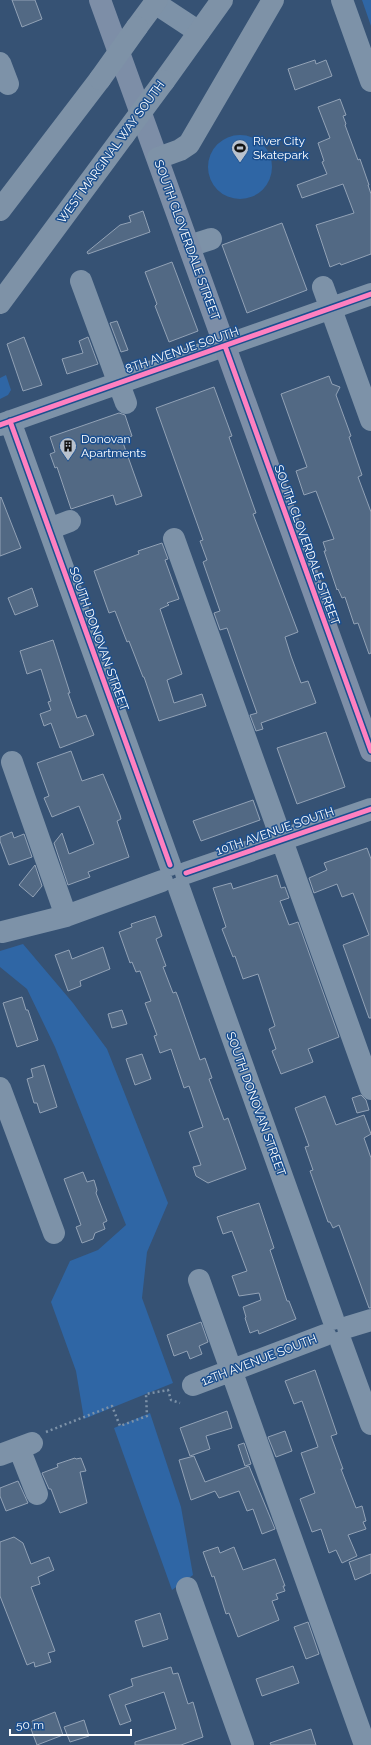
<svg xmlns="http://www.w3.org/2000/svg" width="371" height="1745" font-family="Raleway,sans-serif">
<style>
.green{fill:#2f66a5}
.building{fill:#526984;stroke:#92a2b6}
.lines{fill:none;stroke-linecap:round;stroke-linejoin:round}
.path{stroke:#7d92a8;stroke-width:2.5;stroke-dasharray:2 3;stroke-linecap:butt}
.minor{stroke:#7d92a8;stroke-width:22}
.major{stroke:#7d8ea7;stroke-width:22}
.highway{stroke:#7e92a7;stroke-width:22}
.highway-bridge{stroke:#7e92a7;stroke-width:22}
.cycleway-casing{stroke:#1b4f8f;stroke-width:8}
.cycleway{stroke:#ff80c0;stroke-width:5}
.labels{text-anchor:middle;stroke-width:3;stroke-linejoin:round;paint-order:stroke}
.poi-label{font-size:12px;fill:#fff;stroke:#1b4f8f;text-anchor:start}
.street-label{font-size:12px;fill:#fff;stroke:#1b4f8f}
</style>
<rect width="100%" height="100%" fill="#365274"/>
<path class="green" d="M362 0H371V26Z
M208 167a32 32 0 1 1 64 0a32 32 0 1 1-64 0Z
M6 375 11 390 8 395 0 399V378Z
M23 944 73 1003 107 1049 168 1203 147 1252 142 1298 173 1383 84 1419 76 1371 51 1302 70 1261 98 1250 126 1225 55 1047 27 989 0 967V951Z
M150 1413 181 1507 193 1575 172 1590 114 1428Z"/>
<path class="building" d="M12 0H35L42 19 22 27Z
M315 60 316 64 326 60 332 76 295 90 288 69Z
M340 99 346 115 343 116 346 124 345 125 358 160 360 159 369 185H368L371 194V254L341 265 340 263 330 267 316 225 354 213 343 184 302 198 297 185 327 174 322 162 324 161 318 143 330 138 318 107Z
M143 211 150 232 88 254 87 252 120 225 131 222 129 216Z
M282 223 307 290 247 313 222 245Z
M172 262 198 331 169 342 155 306 157 304 145 272Z
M117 321 128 350 121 352 110 323Z
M24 337 42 385 23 391 7 344Z
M88 337 98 364 67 374 62 359 83 353 79 341Z
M329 376 332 384 340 387 336 395 351 436 349 437 362 475 358 477 371 512V653L369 654 358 623 354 624 345 597 342 598 338 589 337 590 324 551H326L323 542 334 539 316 491 304 495 296 471 307 467 281 394Z
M214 387 232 436 229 437 256 513 253 514 298 632 285 637 291 656 301 683 308 681 316 703 261 723 263 729 256 731 250 715 257 713 243 674 227 628 220 630 214 613 220 611 203 562 207 560 200 541 203 540 156 408Z
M119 413 125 415 132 436 122 440 142 496 116 505 113 495 71 509 57 467 55 468 50 454 55 452 50 437Z
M1 497 21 548 0 556V498Z
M162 543 168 559 165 560 179 599 167 603 169 605 160 609 182 674 167 680 174 703 202 694 206 706 159 721 144 677H143L129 641 127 642 115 611 109 613 94 571 139 554 138 551Z
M32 588 38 606 15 615 8 598Z
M53 640 70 693H68L77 718 86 715 94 735 60 748 51 723 44 726 40 714 51 710 48 702 51 701 41 669 27 674 20 651Z
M326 732 345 787 297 804 277 748Z
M71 751 82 781 103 774 120 815 121 819 117 821 129 857 88 872 90 877 68 885 54 843 62 833 69 854 94 844 79 806 52 817 44 798 49 796 37 763Z
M253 800 260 820 201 841 193 821Z
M12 832 14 838 24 834 32 857 9 865 0 841V837Z
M367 848 371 859V1018H369L343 945 369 935 353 893 342 897 337 884 314 893 309 878 327 870 324 863Z
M35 865 42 886 33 897 19 885Z
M277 875 281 888 285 887 289 898 280 901 289 925 298 922 339 1037 308 1049 313 1062 281 1074 272 1051 276 1049 269 1029 275 1026 258 974 243 979 235 956 233 957 222 929 226 927 213 888 231 883 233 889Z
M155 916 162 936 156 939 166 966 163 967 173 993 176 992 178 997 200 1060 205 1058 212 1078 209 1079 224 1120 228 1118 246 1169 208 1183 196 1176 193 1167 201 1165 189 1132 203 1127 189 1086 184 1088 171 1049 160 1053 154 1036 157 1035 145 1003 151 1001 140 971 136 972 132 962 130 963 119 932 132 927 131 924Z
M103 947 110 969 80 981 81 986 68 991 55 955 69 950 72 959Z
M22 997 26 1010H28L38 1040 17 1047 3 1003Z
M122 1010 127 1024 112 1028 108 1014Z
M142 1054 151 1079 135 1085 126 1059Z
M44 1065 57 1107 40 1113 37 1103H34L27 1079 33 1077 31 1069Z
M361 1095 366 1100 369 1110 357 1113 352 1098Z
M325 1096 336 1125 364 1115 371 1134 364 1138 371 1158V1308H369L339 1225 333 1228 330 1222H328L310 1171 313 1170 305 1147 309 1146 295 1108Z
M83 1172 87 1182 94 1180 97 1190 96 1193 107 1221 103 1223 105 1229 95 1233 93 1239 82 1243 76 1227 81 1225 64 1179Z
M259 1203 274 1248 270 1250 287 1301H289L296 1319 259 1334 258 1330 250 1333 245 1318 246 1317 243 1307 261 1300 259 1293 239 1296 232 1276 247 1271 232 1231 223 1234 217 1217Z
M201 1322 208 1342 199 1346 202 1354 190 1359 187 1351 174 1356 167 1335Z
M315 1370 337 1434 331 1436 343 1469H341L356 1508 362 1506 366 1521 363 1522 366 1529 348 1535 357 1556 342 1563 336 1550 329 1553 321 1529 312 1532 300 1499 315 1493 301 1453 318 1447 302 1401 294 1404 285 1381Z
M227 1411 232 1428 206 1436 210 1449 190 1456 180 1428Z
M285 1431 292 1451 276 1457 268 1437Z
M244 1443 251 1464 245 1466 238 1445Z
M194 1456 205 1482 249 1466 275 1529 262 1534 253 1509 247 1511 239 1491 219 1498 215 1491 191 1500 179 1460Z
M75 1458 76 1459 81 1458 86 1471 80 1472 87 1503 60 1513 51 1489H49L42 1473 58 1467 57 1464Z
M18 1481 28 1503 6 1511 0 1496V1488Z
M14 1537 23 1543 31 1564 49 1557 54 1570 38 1577 40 1584 31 1587 55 1651 48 1653 51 1662 35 1667 34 1662 27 1665 0 1596V1542Z
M218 1547 220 1553 234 1547 243 1570 275 1559 285 1586H283L285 1591 276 1594 278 1599 272 1601 279 1620 238 1637 229 1613 226 1614 214 1576 212 1577 203 1552Z
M371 1554V1573L355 1580 349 1562Z
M160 1613 168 1639 143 1647 135 1621Z
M308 1622 319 1654 306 1659 294 1627Z
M293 1666 299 1683 262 1696 256 1679Z
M171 1667 173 1674 178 1673 188 1704 193 1702 203 1737 181 1745H135V1742L176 1729 164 1692 125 1705 131 1721 120 1725 109 1695 133 1686 131 1679Z
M55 1712 63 1735 37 1745 31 1729 34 1728 32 1721Z
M84 1720 89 1736 70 1742 64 1727Z
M311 1729 316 1745H271L270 1743Z"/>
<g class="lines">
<path class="path" d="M46 1432 112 1406 120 1426 147 1416 146 1394 168 1390 171 1400 180 1403"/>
<path class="minor" d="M342 0 371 81
M155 3 199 32
M0 63 8 84
M189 246 211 239
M81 281 126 403
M323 287 371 420
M10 421 170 865
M0 425 371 294
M49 529 70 521
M174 539 371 1089
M12 762 66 916
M186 873 371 809
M179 888 333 1319
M2 932 66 916 162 881
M0 1088 54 1233
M199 1280 365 1745
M348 1327 371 1320
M341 1342 371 1424
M193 1385 325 1335
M19 1448 37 1494
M0 1455 32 1443
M187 1588 243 1745"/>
<path class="major" d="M100 0 371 751"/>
<path class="highway" d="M137 27 157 0
M164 81 222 0
M158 158 180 150 189 144 273 0
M0 210 100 79
M0 303 124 135"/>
<path class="highway-bridge" d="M100 79 137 27
M124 135 164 81"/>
<g class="cycleway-casing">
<path id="cycleway" d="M225 346 371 751
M10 421 170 865
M0 425 371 294
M186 873 371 809"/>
</g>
<use href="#cycleway" class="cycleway"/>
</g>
<defs>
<g id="stadium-pin" transform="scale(0.9)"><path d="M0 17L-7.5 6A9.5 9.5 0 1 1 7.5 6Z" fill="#b9c2ce" stroke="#1b4f8f"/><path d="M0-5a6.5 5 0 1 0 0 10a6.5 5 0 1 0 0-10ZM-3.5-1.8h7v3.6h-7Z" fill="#111"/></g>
<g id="building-pin" transform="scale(0.9)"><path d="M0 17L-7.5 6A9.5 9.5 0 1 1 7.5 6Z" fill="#b9c2ce" stroke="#1b4f8f"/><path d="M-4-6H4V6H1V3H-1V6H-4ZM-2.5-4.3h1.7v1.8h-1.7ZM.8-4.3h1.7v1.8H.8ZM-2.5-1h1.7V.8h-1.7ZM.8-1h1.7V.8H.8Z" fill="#111"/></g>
</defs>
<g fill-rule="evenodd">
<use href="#stadium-pin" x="240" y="148"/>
<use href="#building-pin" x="68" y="446"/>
</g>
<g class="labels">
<g class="poi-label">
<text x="253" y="145">River City<tspan x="253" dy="14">Skatepark</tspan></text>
<text x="81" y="443">Donovan<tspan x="81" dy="14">Apartments</tspan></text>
</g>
<g class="street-label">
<text transform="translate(111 152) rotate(-54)" y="4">WEST MARGINAL WAY SOUTH</text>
<text transform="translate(187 240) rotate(70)" y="4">SOUTH CLOVERDALE STREET</text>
<text transform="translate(182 350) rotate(-19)" y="4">8TH AVENUE SOUTH</text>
<text transform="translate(307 545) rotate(70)" y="4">SOUTH CLOVERDALE STREET</text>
<text transform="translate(99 639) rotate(70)" y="4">SOUTH DONOVAN STREET</text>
<text transform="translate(275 831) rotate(-19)" y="4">10TH AVENUE SOUTH</text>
<text transform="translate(256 1104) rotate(70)" y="4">SOUTH DONOVAN STREET</text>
<text transform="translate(259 1360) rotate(-21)" y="4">12TH AVENUE SOUTH</text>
</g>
</g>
<path d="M10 1729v6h121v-6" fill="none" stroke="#ffffff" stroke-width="2"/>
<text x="16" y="1729" font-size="12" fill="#ffffff" stroke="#1b4f8f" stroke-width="3" paint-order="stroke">50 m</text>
</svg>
